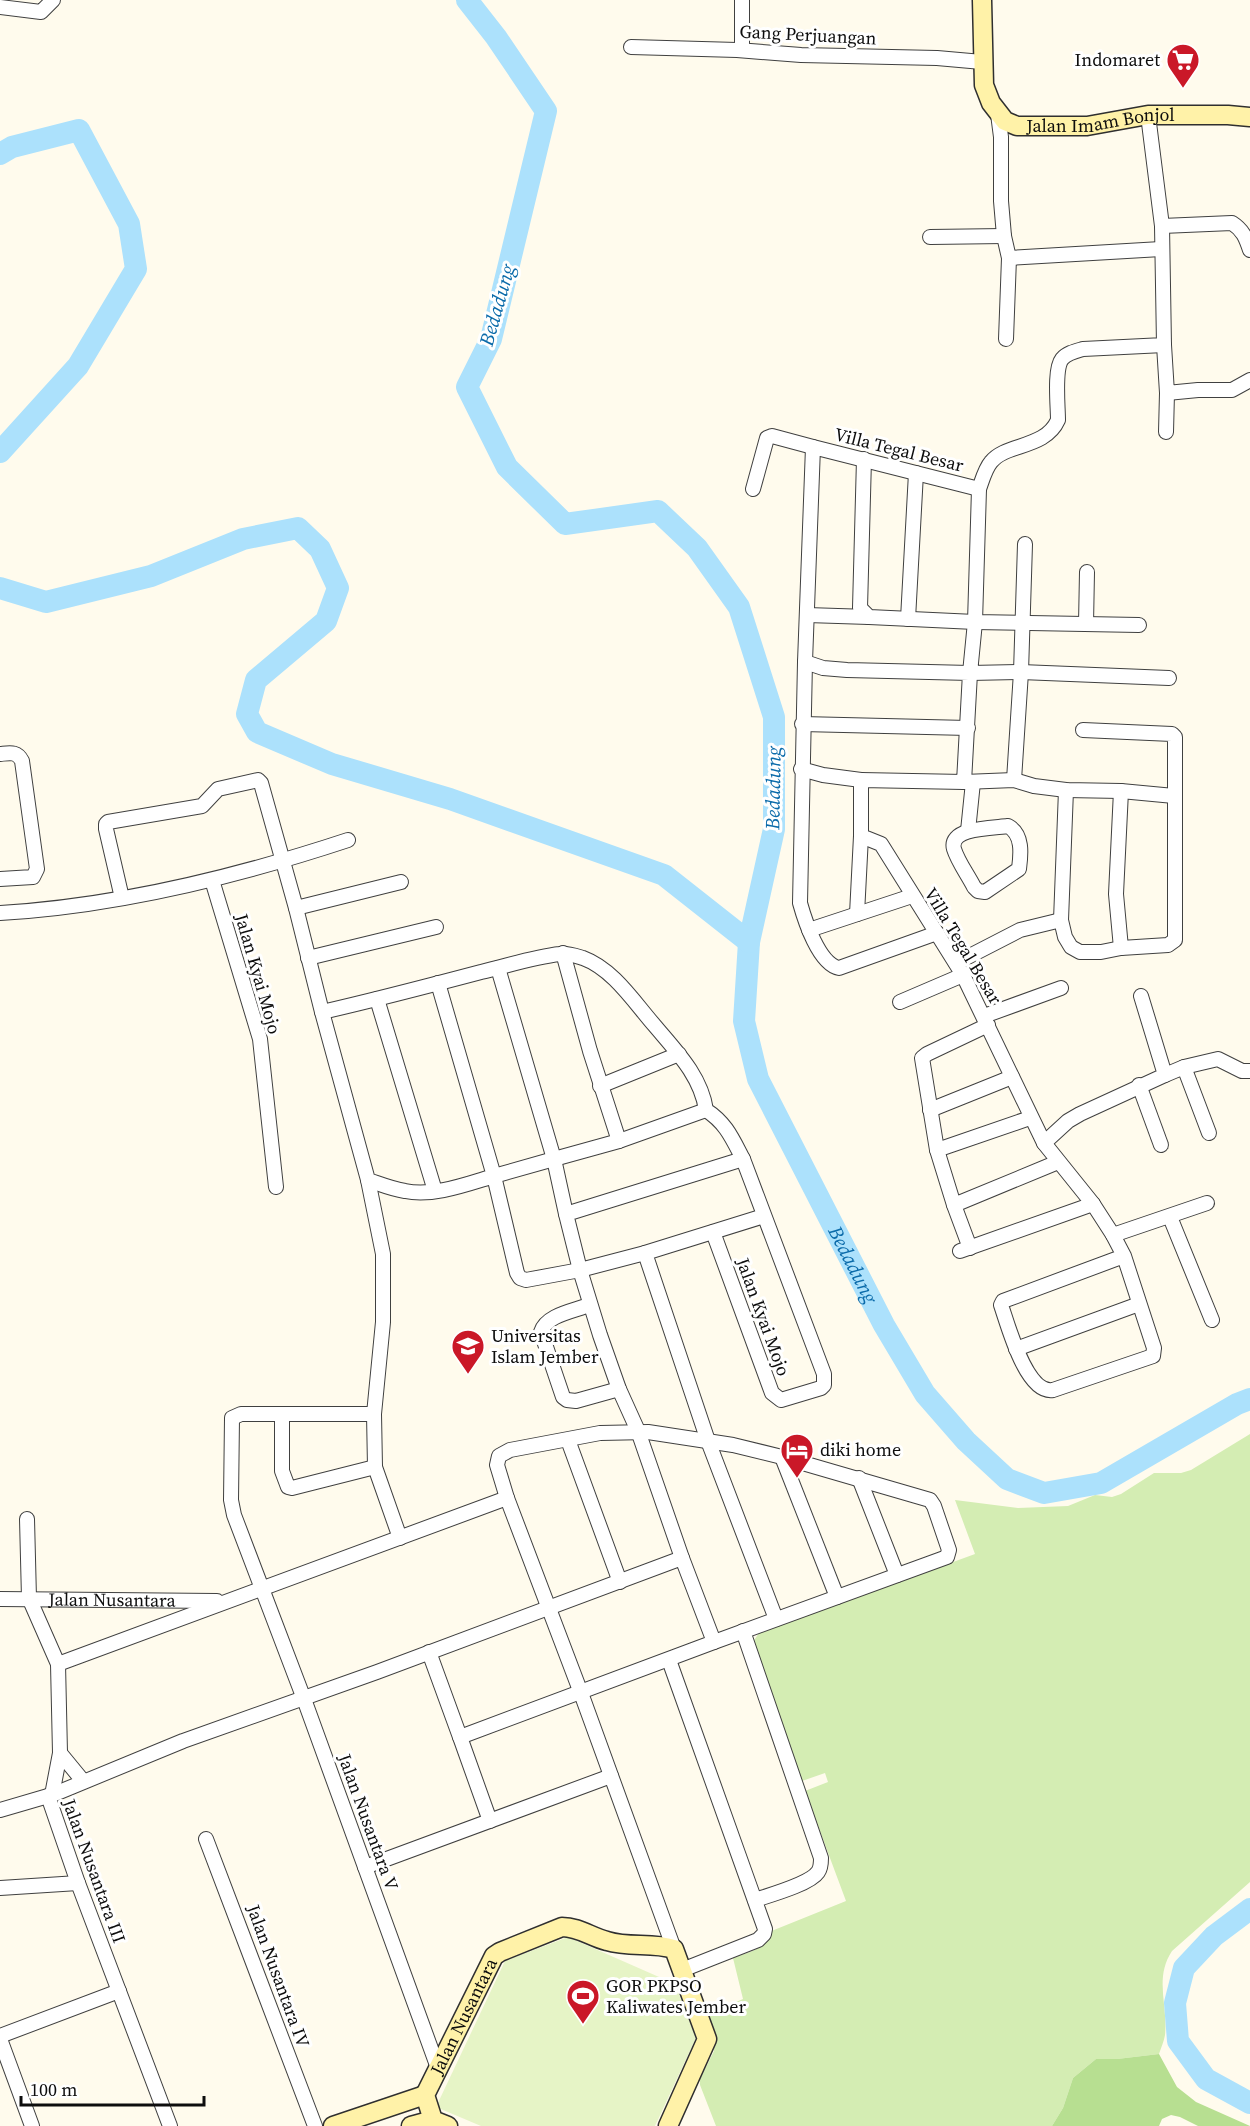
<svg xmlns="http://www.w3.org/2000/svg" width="1250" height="2126" font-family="'Source Serif 4',serif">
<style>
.green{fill:#d4edb3}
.forest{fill:#b7df91}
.pitch{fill:#e6f4c6}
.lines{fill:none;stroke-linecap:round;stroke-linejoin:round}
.river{stroke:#ace1fc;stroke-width:22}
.street-casing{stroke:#404040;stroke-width:16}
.secondary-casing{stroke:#2f2f2f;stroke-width:21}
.street{stroke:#fff;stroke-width:14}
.secondary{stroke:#fff2a8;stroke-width:18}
.labels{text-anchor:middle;stroke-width:6;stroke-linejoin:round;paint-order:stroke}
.street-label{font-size:18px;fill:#0d0d0d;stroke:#fff}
.poi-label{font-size:18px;fill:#0d0d0d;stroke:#fff;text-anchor:start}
.water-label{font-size:20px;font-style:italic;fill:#0b6baa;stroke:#fff}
</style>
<rect width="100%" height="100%" fill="#fffbed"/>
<path class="green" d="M1250 1434V1882L1172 1951C1154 1978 1168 2005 1165 2035 1164 2041 1161 2048 1159 2054L1117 2059H1096L1073 2078 1063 2108 1052 2126H716L700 2085V2079L714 2051 708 2014 743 1999 733 1958C748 1952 767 1950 769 1932L846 1901 805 1791 828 1782 825 1773 802 1781 752 1643 759 1633 975 1554 955 1500 1018 1508 1068 1506 1095 1495 1112 1497 1121 1494 1154 1473H1181L1191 1470Z"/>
<path class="forest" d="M1159 2054 1177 2087 1196 2102 1250 2126H1198L1180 2117 1171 2115 1162 2119 1159 2126H1052L1063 2108 1073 2078 1096 2059H1117Z"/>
<path class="pitch" d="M568 1937 675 1984 696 2038 655 2126H481L436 2107 505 1961Z"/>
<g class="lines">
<g class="river">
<path id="s1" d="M467 0 496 37 546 111 491 339 467 387 507 467 565 524 658 511 697 548 739 607 774 717V829L749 942 744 1021 758 1079 884 1325 925 1394 966 1441 1007 1479 1044 1493 1101 1483 1237 1404 1250 1399"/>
<path d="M0 154 12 147 79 130 129 224 136 269 78 366 0 452"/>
<path d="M0 588 46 602 151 576 243 539 298 528 320 549 338 588 326 621 256 680 247 714 257 732 332 764 450 799 664 875 749 942"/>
<path d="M1250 1909 1214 1936 1184 1968 1175 2003 1178 2041 1206 2079 1250 2103"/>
</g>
<g class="street-casing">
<g id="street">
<path d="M742 0V50"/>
<path d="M0 7 41 12 53 0"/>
<path d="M631 47 737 50 801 55 937 58 982 62"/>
<path d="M998 114 1001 137V201L1004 236 1009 258 1006 339"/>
<path d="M1162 226 1232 223C1243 230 1246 238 1250 250"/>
<path d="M930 237 1004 236"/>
<path d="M1009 258 1161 249"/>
<path d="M1164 345 1167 393 1198 390H1232L1250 380"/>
<path d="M1166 432 1167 393"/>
<path d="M864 459 860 608 869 617 975 622 1139 625"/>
<path d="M753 489 767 438 772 436 813 447"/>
<path d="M979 489 975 622 970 673 1021 672 1169 678"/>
<path d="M807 615 869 617"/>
<path d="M908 619 916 473"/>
<path d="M1086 624 1087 572"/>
<path d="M805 662 800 903C805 921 819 964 839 968L937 933"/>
<path d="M802 724 968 728"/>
<path d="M0 754C10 753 17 751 22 761L37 869 33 877 0 879"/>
<path d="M801 769 823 775 861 780"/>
<path d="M1014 780 1021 672 1025 544"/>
<path d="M964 782 1014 780 1034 786 1066 790 1121 791 1174 796"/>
<path d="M1066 790 1061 920 1065 937 1071 947 1080 952H1101L1121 948 1168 945 1175 940V737L1172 734 1083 730"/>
<path d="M1008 826C1023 834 1021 854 1019 869L985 892 978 891 974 887C968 875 958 862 954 849 948 827 995 828 1008 826Z"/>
<path d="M968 831 973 782"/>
<path d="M212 880 260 1039 276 1187"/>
<path d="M122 898 106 829V824L108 822 202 806 218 789 258 780 261 783 296 908 322 1012C375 1000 428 986 481 972 507 966 533 957 560 954 567 953 576 956 583 958 613 969 634 1002 655 1026 676 1051 701 1076 706 1110 726 1123 732 1138 743 1159L824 1374V1385L821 1388 781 1400 772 1393 713 1232"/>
<path d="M296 908 401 882"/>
<path d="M0 913C119 906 236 877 348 840"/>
<path d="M857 914 861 836"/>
<path d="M809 930 912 896"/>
<path d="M1121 948 1116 894 1121 791"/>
<path d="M563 953 590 1051 619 1141"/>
<path d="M308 958 436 927"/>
<path d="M956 963 1020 930 1061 920"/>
<path d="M498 968 554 1159 494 1176 517 1273 520 1278 526 1280 580 1270 600 1335 619 1389 638 1431 682 1558"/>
<path d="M377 999 435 1191"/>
<path d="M900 1002 963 975"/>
<path d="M322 1012 368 1180C380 1184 392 1189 405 1191 433 1197 467 1184 494 1176L438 983"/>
<path d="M984 1016 1061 988"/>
<path d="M988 1025 927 1054 922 1058 937 1150 954 1205 1058 1162"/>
<path d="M1184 1067 1218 1059 1242 1071H1250"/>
<path d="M1165 1075 1184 1067 1209 1133"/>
<path d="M1139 1085 1161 1145"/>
<path d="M600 1086 679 1054"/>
<path d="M930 1110 1012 1077"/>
<path d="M1044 1143 1068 1121 1080 1114 1165 1075 1141 996"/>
<path d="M937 1150 1030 1118"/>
<path d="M368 1180 383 1254V1322L374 1414 375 1467 400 1538"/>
<path d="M954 1205 970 1248"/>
<path d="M566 1214 554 1159 619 1141 706 1110"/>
<path d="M764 1216 645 1253 708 1441 776 1619"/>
<path d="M1170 1217 1212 1320"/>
<path d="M1113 1235 1207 1203"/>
<path d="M960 1251 1093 1204"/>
<path d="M645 1253 580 1270 566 1214 743 1159"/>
<path d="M1124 1256 1003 1301 1001 1305C1008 1325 1026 1394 1053 1390L1153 1356 1154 1348 1124 1256 1113 1235 1093 1204 1044 1143 963 975 881 844 861 836V780L964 782 970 673 847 670 823 668 805 662 813 447 979 489C982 481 985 469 991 462 1006 443 1045 449 1058 420 1058 406 1054 369 1062 359 1067 353 1076 351 1083 349L1164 345 1162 226 1148 115"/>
<path d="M589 1305C574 1311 546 1315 541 1332L563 1397 567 1400 576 1401 619 1389"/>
<path d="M1016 1349 1139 1304"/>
<path d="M282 1414V1471L288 1487 292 1488 375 1467"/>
<path d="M374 1414H241L232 1418 231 1500 234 1515 304 1699 438 2068"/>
<path d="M568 1440 620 1582"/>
<path d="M782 1457 837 1597"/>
<path d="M859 1478 897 1575"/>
<path d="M27 1519 29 1598 58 1664 60 1753 52 1795 48 1796 78 1883 170 2126"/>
<path id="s2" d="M0 1599 217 1601"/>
<path d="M743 1631 821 1858C821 1863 821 1868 818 1872 810 1884 770 1895 755 1900"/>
<path d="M429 1652 460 1737"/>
<path d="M669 1660 765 1929 764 1934 758 1940 682 1970"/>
<path d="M58 1664 507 1498"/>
<path d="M60 1753 83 1781"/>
<path d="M52 1795 183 1741 377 1672 682 1558 714 1642 460 1737 490 1821"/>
<path d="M0 1810 48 1796"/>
<path d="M206 1839 315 2126"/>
<path d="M365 1867 611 1776"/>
<path d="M0 1888 78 1883"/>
<path d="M674 1949 581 1693 507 1498 497 1465 499 1456 510 1450 600 1433 648 1432 733 1445 782 1457 930 1500 934 1506 949 1550 947 1557 714 1642"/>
<path d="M0 2036 119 1991"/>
<path d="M0 2039 32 2126"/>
</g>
</g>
<g class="secondary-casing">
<g id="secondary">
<path id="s3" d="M982 0 984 85 991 103 1005 121 1017 126H1087L1148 115H1228L1250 117"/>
<path d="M333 2126 425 2095"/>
<path d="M411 2126 433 2120"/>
<path id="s4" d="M448 2126 433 2120 425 2095 494 1956 500 1952 562 1927C579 1927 591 1937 607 1941 629 1948 652 1942 674 1949L707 2039 668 2126"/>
</g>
</g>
<use href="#street" class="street"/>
<use href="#secondary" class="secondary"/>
</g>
<defs>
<g id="supermarket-pin" transform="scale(1.725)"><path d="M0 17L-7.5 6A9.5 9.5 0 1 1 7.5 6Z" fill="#ca1828" stroke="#fff"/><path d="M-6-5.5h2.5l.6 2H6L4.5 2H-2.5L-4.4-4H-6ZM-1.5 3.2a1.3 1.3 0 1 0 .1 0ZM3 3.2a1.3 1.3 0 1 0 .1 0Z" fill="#fff"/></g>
<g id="university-pin" transform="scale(1.725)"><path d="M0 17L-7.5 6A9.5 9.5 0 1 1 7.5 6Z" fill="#ca1828" stroke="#fff"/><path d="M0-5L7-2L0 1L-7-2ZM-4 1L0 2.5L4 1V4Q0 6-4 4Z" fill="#fff"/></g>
<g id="hotel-pin" transform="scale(1.725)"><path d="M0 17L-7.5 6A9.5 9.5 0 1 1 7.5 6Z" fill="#ca1828" stroke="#fff"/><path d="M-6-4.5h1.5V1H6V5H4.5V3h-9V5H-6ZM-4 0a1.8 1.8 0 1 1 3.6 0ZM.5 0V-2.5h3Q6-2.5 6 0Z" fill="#fff"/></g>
<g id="stadium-pin" transform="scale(1.725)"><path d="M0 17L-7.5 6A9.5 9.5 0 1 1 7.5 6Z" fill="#ca1828" stroke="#fff"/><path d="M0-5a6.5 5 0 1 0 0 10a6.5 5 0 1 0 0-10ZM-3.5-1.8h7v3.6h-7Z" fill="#fff"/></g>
</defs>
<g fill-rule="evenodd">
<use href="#supermarket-pin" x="1183" y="60"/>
<use href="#university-pin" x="468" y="1346"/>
<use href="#hotel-pin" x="797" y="1450"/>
<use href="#stadium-pin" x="583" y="1996"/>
</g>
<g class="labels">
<g class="street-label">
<text transform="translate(808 35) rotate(3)" y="6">Gang Perjuangan</text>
<text dy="6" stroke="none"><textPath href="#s3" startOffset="224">Jalan Imam Bonjol</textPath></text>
<text transform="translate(899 450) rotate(14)" y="6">Villa Tegal Besar</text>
<text transform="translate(963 946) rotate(59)" y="6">Villa Tegal Besar</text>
<text transform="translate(258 974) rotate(74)" y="6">Jalan Kyai Mojo</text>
<text transform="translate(763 1317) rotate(70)" y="6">Jalan Kyai Mojo</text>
<text dy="6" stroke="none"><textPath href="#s2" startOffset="112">Jalan Nusantara</textPath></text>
<text transform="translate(368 1822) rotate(70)" y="6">Jalan Nusantara V</text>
<text transform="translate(94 1871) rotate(70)" y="6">Jalan Nusantara III</text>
<text transform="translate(278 1976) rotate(70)" y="6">Jalan Nusantara IV</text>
<text dy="6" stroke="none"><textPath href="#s4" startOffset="130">Jalan Nusantara</textPath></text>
</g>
<g class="poi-label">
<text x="1160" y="66" text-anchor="end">Indomaret</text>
<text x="491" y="1342">Universitas<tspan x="491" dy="21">Islam Jember</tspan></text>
<text x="820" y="1456">diki home</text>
<text x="606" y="1992">GOR PKPSO<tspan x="606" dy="21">Kaliwates Jember</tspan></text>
</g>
<g class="water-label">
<text transform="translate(497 305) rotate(-74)" y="7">Bedadung</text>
<text transform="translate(773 788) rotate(-89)" y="7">Bedadung</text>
<text dy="7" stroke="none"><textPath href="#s1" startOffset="1506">Bedadung</textPath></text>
</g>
</g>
<path d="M21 2096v9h183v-9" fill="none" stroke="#0d0d0d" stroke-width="3"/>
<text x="30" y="2096" font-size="18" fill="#0d0d0d" stroke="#ffffff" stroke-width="4.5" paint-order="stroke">100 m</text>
</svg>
